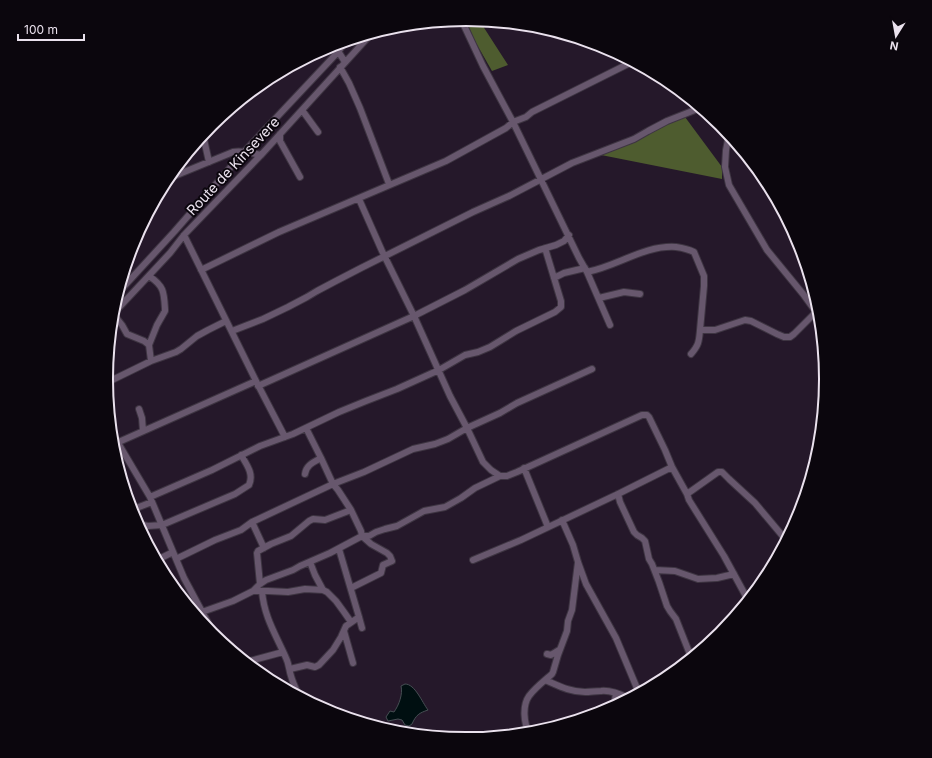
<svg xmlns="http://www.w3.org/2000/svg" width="932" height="758" font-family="Inter,sans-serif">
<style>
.forest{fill:#4e5c2f}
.water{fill:#000f11;stroke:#464e53}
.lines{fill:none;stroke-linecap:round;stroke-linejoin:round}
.minor-casing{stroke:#3e3542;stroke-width:8}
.minor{stroke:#67576d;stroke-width:6}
.labels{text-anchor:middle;stroke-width:4;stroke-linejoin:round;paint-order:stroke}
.street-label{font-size:14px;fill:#eae1ed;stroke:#0b060d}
.rim{fill:none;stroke:#eae1ed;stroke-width:2}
</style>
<rect width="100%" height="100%" fill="#25182a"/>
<path class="forest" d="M465 19 479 20 508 65 492 71 476 43Z
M685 117 722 167V179L596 154Z"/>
<path class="water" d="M405 684C415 684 422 702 428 710 419 713 416 715 412 724L409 726 405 725 402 720 398 719 388 721 386 717 390 711 394 712C399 705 403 694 401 686Z"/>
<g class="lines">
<g class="minor-casing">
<path id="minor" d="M461 19 483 66 513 122 579 258 587 272 610 325
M334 45 345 62
M340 67 349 83 360 108 389 184
M302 110 318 132
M280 134V141L300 177
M203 135 209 162
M167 179 233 152C242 150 251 153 261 155
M359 199 382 251 414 316 450 396 467 428 483 462 491 470 500 476H507L517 472 642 415H647L649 417 665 450 672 467 687 494 689 500 724 556 748 600
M184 235 257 383 285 437
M201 270 279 232 446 161 506 128 513 122 526 117 532 112 632 62
M587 272C618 266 644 245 676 247 683 248 688 249 694 252L704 276V286L700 330H715L745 320 751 321 777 334 784 337H790L794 334 816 312 803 294 767 250 729 185 725 167 726 150 729 135
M149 276C164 286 164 292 165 309V311L157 325 149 345
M554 278 564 273 585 268
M117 294 174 232 244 152 338 52 346 41
M599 298 624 292 640 294
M112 315 170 253 184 235 261 155 371 34
M112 316 114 315 122 325 127 334 144 341 149 345 151 361
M232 331 263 319 288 307 307 297 317 291 334 282 361 268 473 212 509 196 572 163 634 139 648 131 667 121 700 108
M691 354C699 345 699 341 700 330
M106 383 151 361 176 352 181 349 197 336 208 330 226 321
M258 386 414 316 465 290 518 259 539 250 556 245 564 241 569 235
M139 409 142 418 143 431
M306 428 321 458 333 484 338 490 351 510 361 531 362 536 371 544 387 553 390 556 392 561 383 565 381 573 351 588
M111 431 150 497 184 578 215 636
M112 445 256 381
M524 468 548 527
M305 474C306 465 314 462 321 458
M618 494 620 502 634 532 637 535 642 538 645 541 649 559 652 564 659 582 667 606 670 611 676 619 691 657
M687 494 718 472H722L729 479 755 503 786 540
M150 497 212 470 260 446 293 434 339 412 366 401 397 389 439 370 465 355 478 352 490 347 516 331 555 312 561 307V301L545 248
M131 510 152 502
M562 520 573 545 578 562 586 584 616 638 639 693
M137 524 148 526 162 525 235 494 249 485C254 474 247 465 241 455
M264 548 252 522 333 484 364 472 413 449 435 444 448 439 467 428 500 413 517 403 592 369
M339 549 359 617 362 628
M176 559 215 540 241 530 252 522
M157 560 173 552
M473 560 521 540 618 494 672 467
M310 562 315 575 323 590
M655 570 675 571 698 579 717 578 734 574
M260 584 257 553 258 551 271 544 291 536 309 521 313 519 325 520 351 510
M253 591H268L288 592 305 589 323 590 327 592 336 601 344 612 351 622
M262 591C264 617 276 635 286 658 289 664 289 670 291 676 293 683 296 689 299 696
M196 615 202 612 233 601 253 591 260 584 266 580 293 570 300 566 330 553 362 536H369L376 532 385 529 397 526 424 511 445 507 461 498 475 488 500 476
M344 631 353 663
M547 654 551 655 559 650
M246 662 283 652
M290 669 307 665 315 667 319 665 333 650 341 637 346 626 359 617
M545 680C559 686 570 692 585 692 590 692 596 691 601 691 611 690 620 694 628 698
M614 706 616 693
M529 733C524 723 522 706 529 696 535 688 544 681 552 674L553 672 558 655 567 631 568 621 572 610 578 562"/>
</g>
<use href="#minor" class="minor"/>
</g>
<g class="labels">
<g class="street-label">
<text transform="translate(233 166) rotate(-47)" y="5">Route de Kinsevere</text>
</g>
</g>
<path d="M0 0H932V758H0ZM113 379a353 353 0 1 1 706 0a353 353 0 1 1-706 0Z" fill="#0b060d" fill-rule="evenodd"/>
<path class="rim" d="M113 379a353 353 0 1 1 706 0a353 353 0 1 1-706 0Z"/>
<g transform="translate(896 36) rotate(191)" stroke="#0b060d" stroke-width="3" paint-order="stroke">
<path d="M0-3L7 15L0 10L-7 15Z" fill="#eae1ed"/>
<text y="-6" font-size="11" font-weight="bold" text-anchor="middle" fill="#eae1ed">N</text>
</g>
<path d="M18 34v6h66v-6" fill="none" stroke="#eae1ed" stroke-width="2"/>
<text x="24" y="34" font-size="12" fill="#eae1ed" stroke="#0b060d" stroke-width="3" paint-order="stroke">100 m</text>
</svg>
